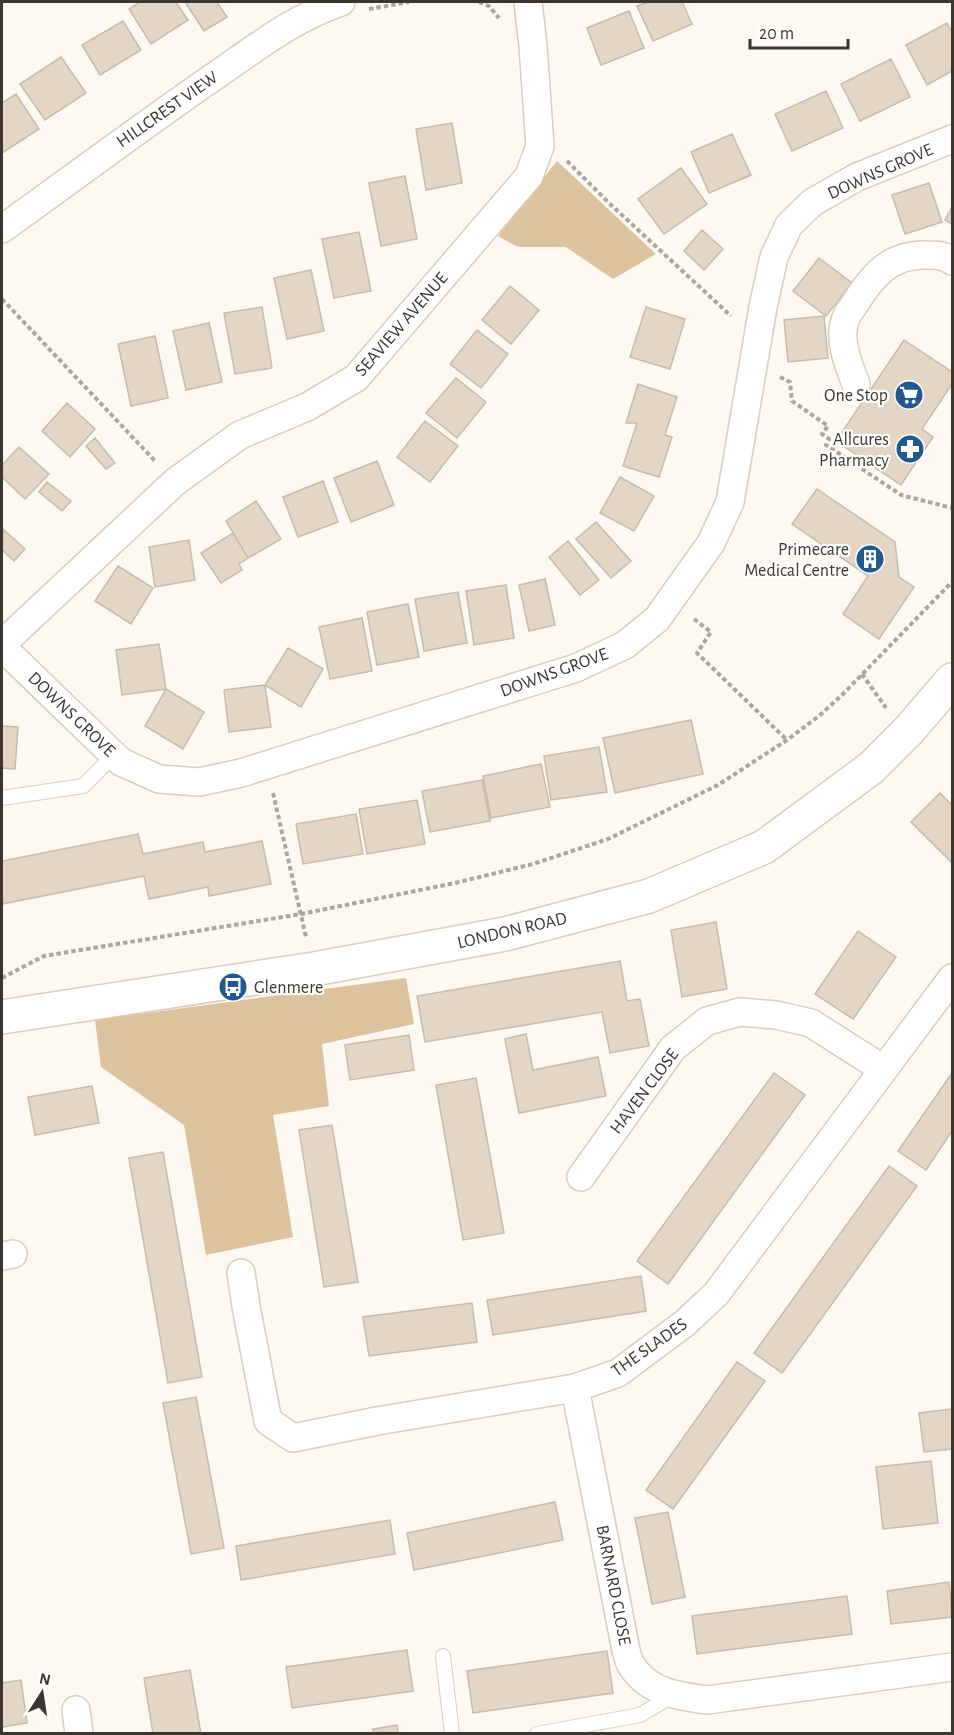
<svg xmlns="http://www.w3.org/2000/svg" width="954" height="1735" font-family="'Alegreya Sans',sans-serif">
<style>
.green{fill:#dcc29d}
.building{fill:#e3d6c4;stroke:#c7bbaa;stroke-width:1.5}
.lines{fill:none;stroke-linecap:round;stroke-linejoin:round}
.lane-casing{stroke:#d9cdbb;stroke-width:16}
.street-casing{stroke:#d9cdbb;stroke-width:30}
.secondary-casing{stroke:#d9cdbb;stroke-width:36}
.path{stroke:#aba69f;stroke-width:4;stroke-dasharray:4.5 3;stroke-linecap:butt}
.lane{stroke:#fff;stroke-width:14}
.street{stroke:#fff;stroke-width:27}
.secondary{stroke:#fff;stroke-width:33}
.labels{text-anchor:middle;stroke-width:4.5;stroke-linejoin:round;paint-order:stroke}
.street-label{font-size:18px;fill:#3b362f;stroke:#fff}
.poi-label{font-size:18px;fill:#3b362f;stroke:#fff;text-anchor:end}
</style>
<rect width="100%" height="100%" fill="#fdf8f1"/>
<path class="green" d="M557 161 656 254 613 279 566 247H518L498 236Z
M406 978 414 1024 322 1044 329 1106 273 1115 293 1237 206 1255 184 1125 101 1067 95 1020Z"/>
<path class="building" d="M140 2H176L188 20 151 44 129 9Z
M185 2H217L227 17 204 31Z
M648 2H682L692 24 653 41 637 6Z
M629 11 644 48 601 65 587 28Z
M123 21 141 50 100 75 82 45Z
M947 23 952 32V71L927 85 906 45Z
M61 57 86 93 45 120 20 84Z
M891 59 910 97 860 121 841 84Z
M826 91 843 128 792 151 775 114Z
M16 94 39 129 2 153V103Z
M452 123 462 183 426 190 416 129Z
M732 134 751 175 709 193 691 152Z
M681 168 707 204 664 234 638 199Z
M405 176 417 239 381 246 369 183Z
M929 183 942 222 905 234 892 195Z
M952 207V224L945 220Z
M702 230 723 249 704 270 684 251Z
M359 232 371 291 334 298 322 239Z
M819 258 852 283 826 316 793 291Z
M311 270 324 331 287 339 274 278Z
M510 286 539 310 511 344 482 320Z
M262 307 272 368 235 374 224 313Z
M646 307 685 319 670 369 630 357Z
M824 316 828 358 788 362 784 320Z
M209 323 222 382 186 390 173 331Z
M477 330 508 354 481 388 450 364Z
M155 336 168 398 131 406 118 344Z
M904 340 952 372V384L922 429 933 437 901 485 836 441Z
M456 378 486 402 457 438 426 413Z
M638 384 677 397 665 435 672 437 659 477 623 466 637 423H626Z
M67 403 95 429 70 457 42 431Z
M425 421 458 446 430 482 397 457Z
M95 438 115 463 106 469 86 446Z
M19 447 49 474 25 499 2 477V465Z
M377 461 394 505 351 522 334 478Z
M620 477 654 496 634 531 600 513Z
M323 481 338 522 298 537 283 497Z
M47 482 71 501 62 511 39 492Z
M817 489 895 542 899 577 914 587 879 639 843 614 868 576 792 524Z
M256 501 281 539 248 558 226 521Z
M596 522 631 561 611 578 576 539Z
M3 529 25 549 14 561 2 550Z
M233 533 248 558 239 564 242 570 221 583 201 553Z
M189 540 195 580 155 587 149 547Z
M568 541 599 580 580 595 549 557Z
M118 566 153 588 131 624 95 601Z
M545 579 555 625 529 631 519 585Z
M506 585 514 638 474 645 466 591Z
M458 592 467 643 424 651 415 599Z
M408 604 419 657 377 665 367 612Z
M362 618 372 671 330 679 319 627Z
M159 644 166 689 122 695 116 650Z
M288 648 323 669 301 707 265 685Z
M265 685 271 727 229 732 224 690Z
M166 689 204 712 183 749 145 726Z
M691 720 703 774 615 793 603 738Z
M2 726 18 727 15 769 2 768Z
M599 747 607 792 551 800 544 756Z
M541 764 550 807 491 818 483 776Z
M482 780 490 821 430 832 422 791Z
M940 793 952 805V863L911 822Z
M417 800 425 844 367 854 359 809Z
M356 814 363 854 303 864 296 824Z
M138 834 143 854 203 842 205 852 262 841 271 884 209 896 208 887 149 899 144 876 2 904V861Z
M716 922 727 989 682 997 671 930Z
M858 931 896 957 853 1019 815 994Z
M620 961 627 1001 640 999 649 1046 610 1053 602 1012 425 1042 417 996Z
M526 1034 533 1070 598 1057 606 1096 519 1113 505 1039Z
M409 1035 414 1070 350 1080 345 1045Z
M774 1073 805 1095 668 1284 637 1261Z
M952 1073V1131L926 1170 898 1151Z
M476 1078 504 1233 463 1240 436 1085Z
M92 1086 99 1123 35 1135 28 1097Z
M332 1125 358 1282 324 1287 299 1130Z
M163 1152 202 1377 168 1383 129 1158Z
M889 1166 917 1186 782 1373 754 1353Z
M641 1276 646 1311 493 1335 487 1300Z
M472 1303 477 1342 369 1356 363 1317Z
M737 1362 765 1381 673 1509 646 1490Z
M196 1397 224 1548 191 1554 163 1403Z
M952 1409V1449L924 1452 919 1413Z
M931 1461 938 1523 883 1529 876 1467Z
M555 1502 563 1540 414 1570 407 1533Z
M668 1512 685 1597 652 1604 635 1518Z
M390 1520 395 1554 241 1580 236 1546Z
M949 1582 952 1617 891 1624 887 1591Z
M847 1596 852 1634 697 1654 692 1616Z
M407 1650 413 1691 292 1708 286 1667Z
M607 1651 613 1693 473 1713 467 1671Z
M190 1670 201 1734H153L144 1678Z
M21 1680 27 1723 2 1727V1683Z
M397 1725 398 1734H374L373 1729Z"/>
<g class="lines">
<g class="lane-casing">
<path id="lane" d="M2 798 83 786 114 755
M443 1656 452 1734
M537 1734 640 1715 672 1696"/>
</g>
<g class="street-casing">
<path id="street" d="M2 229C72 179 141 127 212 78 253 50 293 18 341 2
M856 384C849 366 838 340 845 321 846 315 851 310 854 305 872 276 890 254 926 255 937 255 943 255 952 261
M2 644 175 482 240 435 307 407 356 378 529 176 540 146 533 46 528 2
M2 647 121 762 159 779 199 782 241 773 576 668 625 645 657 619 711 543 730 502 763 307 774 257 789 225 813 202 857 177 952 139
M581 1177 673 1048 707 1021 740 1012 776 1015 811 1023 883 1069
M2 1256 13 1254
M241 1273 247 1312 268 1421 293 1438 377 1421 575 1388 618 1373 685 1323 716 1294 952 978
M575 1388 623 1635C625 1644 626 1655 630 1663 646 1692 677 1696 707 1700L952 1667
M76 1710 79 1734"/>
</g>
<g class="secondary-casing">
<path id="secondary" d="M2 1017 314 969 505 934 649 896 764 847 871 768 909 730 952 680"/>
</g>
<path class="path" d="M479 2 489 6 499 18
M369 9 409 2
M567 161 609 203 731 316
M2 299 156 462
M780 377 790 382 792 401 828 426 822 434 829 439 826 445 901 495 952 508
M694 619 711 632 697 653 787 740
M862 674 886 708
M273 793 306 937
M2 978 44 956 301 914 455 883 533 864 608 839 718 785 787 740 819 716 842 695 952 582"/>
<use href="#lane" class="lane"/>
<use href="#street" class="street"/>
<use href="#secondary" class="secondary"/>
</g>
<defs>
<g id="supermarket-disc" transform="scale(1.5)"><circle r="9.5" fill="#205890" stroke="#fff"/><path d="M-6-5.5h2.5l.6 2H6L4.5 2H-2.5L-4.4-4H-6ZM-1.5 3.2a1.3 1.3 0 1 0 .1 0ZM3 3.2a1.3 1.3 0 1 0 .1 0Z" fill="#fff"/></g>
<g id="pharmacy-disc" transform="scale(1.5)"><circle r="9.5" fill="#205890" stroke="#fff"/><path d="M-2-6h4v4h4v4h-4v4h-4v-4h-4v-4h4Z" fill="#fff"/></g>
<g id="building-disc" transform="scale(1.5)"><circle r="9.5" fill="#205890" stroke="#fff"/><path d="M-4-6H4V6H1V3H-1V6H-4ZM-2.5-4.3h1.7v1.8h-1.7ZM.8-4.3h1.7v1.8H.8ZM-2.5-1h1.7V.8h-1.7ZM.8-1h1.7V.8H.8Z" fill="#fff"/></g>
<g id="bus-disc" transform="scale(1.5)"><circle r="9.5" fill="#205890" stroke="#fff"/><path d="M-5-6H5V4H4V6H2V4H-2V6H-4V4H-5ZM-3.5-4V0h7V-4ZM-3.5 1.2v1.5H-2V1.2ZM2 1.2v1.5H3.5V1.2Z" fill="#fff"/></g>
</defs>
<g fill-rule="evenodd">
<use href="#supermarket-disc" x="909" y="395"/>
<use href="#pharmacy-disc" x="910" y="449"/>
<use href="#building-disc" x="870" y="559"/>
<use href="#bus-disc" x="233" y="987"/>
</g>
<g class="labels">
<g class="street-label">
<text transform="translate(167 109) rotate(-35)" y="6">HILLCREST VIEW</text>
<text transform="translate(880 171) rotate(-24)" y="6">DOWNS GROVE</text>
<text transform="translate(401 324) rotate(-49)" y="6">SEAVIEW AVENUE</text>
<text transform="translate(554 672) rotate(-20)" y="6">DOWNS GROVE</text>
<text transform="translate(72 714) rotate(44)" y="6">DOWNS GROVE</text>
<text transform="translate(512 930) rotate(-13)" y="6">LONDON ROAD</text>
<text transform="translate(644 1091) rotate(-53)" y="6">HAVEN CLOSE</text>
<text transform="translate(649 1347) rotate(-35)" y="6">THE SLADES</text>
<text transform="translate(614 1585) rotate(79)" y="6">BARNARD CLOSE</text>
</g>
<g class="poi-label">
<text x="888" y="401">One Stop</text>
<text x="889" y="445">Allcures<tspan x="889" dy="21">Pharmacy</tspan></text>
<text x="849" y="555">Primecare<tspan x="849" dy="21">Medical Centre</tspan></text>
<text x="254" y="993" text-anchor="start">Glenmere</text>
</g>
</g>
<rect width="954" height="1735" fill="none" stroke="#3b362f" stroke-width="6"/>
<g transform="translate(42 1693) rotate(12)" stroke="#ffffff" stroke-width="4.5" paint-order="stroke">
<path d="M0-4.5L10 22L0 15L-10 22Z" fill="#3b362f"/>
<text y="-9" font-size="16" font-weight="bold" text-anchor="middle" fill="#3b362f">N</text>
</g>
<path d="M750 39v9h98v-9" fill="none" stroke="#3b362f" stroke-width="3"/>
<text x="759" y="39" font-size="18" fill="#3b362f" stroke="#ffffff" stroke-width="4.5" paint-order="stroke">20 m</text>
</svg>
